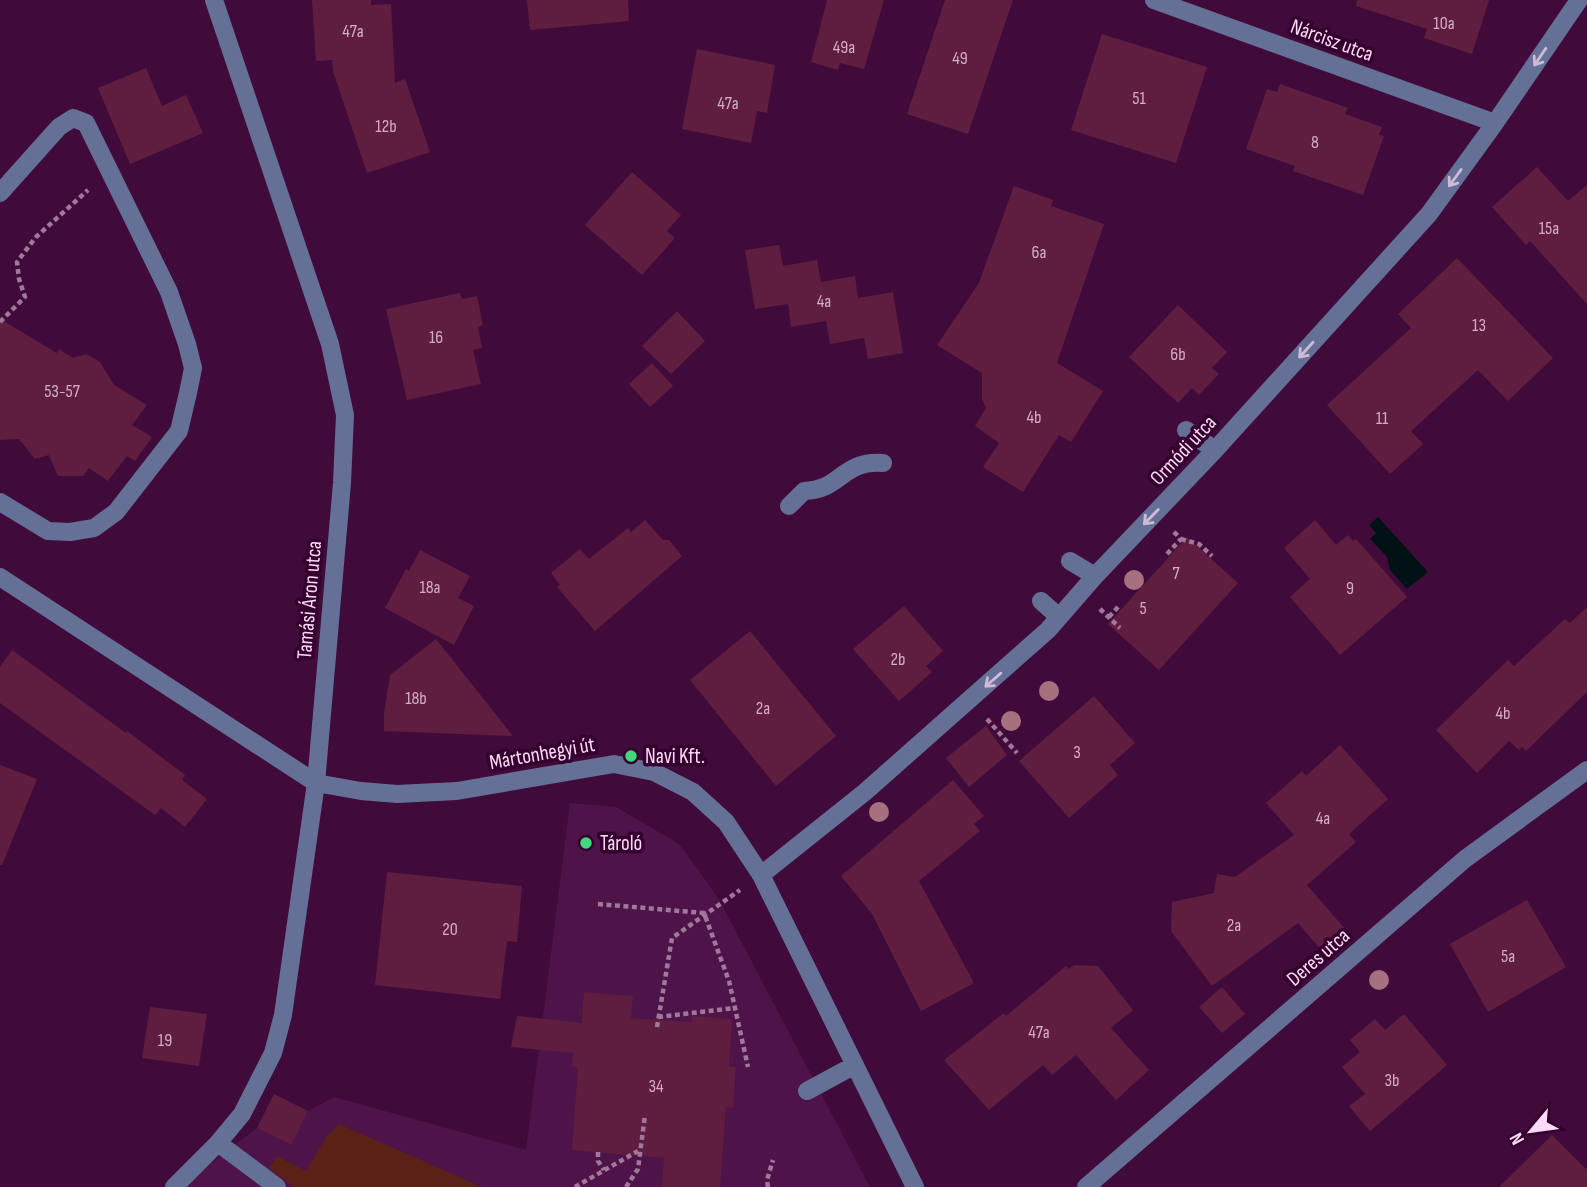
<svg xmlns="http://www.w3.org/2000/svg" width="1587" height="1187" font-family="'Sofia Sans Condensed',sans-serif">
<style>
.built{fill:#4e1348}
.green{fill:#5b2116}
.water{fill:#001114}
.building{fill:#5f1e3f}
.lines{fill:none;stroke-linecap:round;stroke-linejoin:round}
.path{stroke:#a1779c;stroke-width:4.5;stroke-dasharray:5 3.5;stroke-linecap:butt}
.minor{stroke:#657096;stroke-width:18}
.tree{fill:#a7707f}
.oneway{stroke:#cfbbd9}
.poi-dot{fill:#41d77c;stroke:#350030;stroke-width:2.5}
.labels{text-anchor:middle;stroke-width:7;stroke-linejoin:round;paint-order:stroke}
.number-label{font-size:18px;fill:#d5acc8}
.street-label{font-size:21px;fill:#fcdbf6;stroke:#350030}
.poi-label{font-size:21px;fill:#fcdbf6;stroke:#350030;text-anchor:start}
</style>
<rect width="100%" height="100%" fill="#400b3b"/>
<path class="built" d="M570 803 616 807 679 844 702 875 721 903 870 1187H180L257 1128 292 1145 308 1111 334 1097 526 1150Z"/>
<path class="green" d="M339 1124 482 1187H294L269 1168 277 1156 306 1171 327 1136Z"/>
<path class="water" d="M1378 517 1428 572 1407 589 1390 570 1387 557 1370 539 1376 533 1369 525Z"/>
<path class="building" d="M312 0H371V5L391 4 395 83 405 79 430 152 367 173 333 71 332 60 316 61Z
M527 0H628L629 21 530 30Z
M827 0H884L864 69 840 63 838 70 811 62Z
M945 0H1013L968 134 907 114Z
M1357 0H1489L1472 54 1424 38 1427 29 1356 6Z
M1102 34 1207 67 1176 163 1071 130Z
M697 49 775 65 767 113 757 111 751 143 682 129Z
M146 68 162 106 186 95 203 133 130 164 98 88Z
M1280 84 1348 108 1345 114 1382 127 1379 135 1384 136 1363 195 1293 171 1295 166 1246 149 1267 89 1277 92Z
M1537 167 1568 201 1587 185V304L1530 241 1526 245 1492 207Z
M632 172 681 215 667 231 675 238 642 275 585 225Z
M1014 186 1053 200 1051 206 1104 224 1057 363 1103 391 1071 442 1059 435 1023 492 983 467 999 443 975 426 986 408 982 399V373L937 345 979 283Z
M779 245 783 266 817 260 821 282 855 276 858 298 893 292 903 353 868 359 864 338 830 344 826 321 791 327 788 304 755 309 745 250Z
M1457 258 1553 358 1508 401 1478 370 1411 431 1423 444 1390 474 1327 405 1411 328 1398 314Z
M460 293 462 299 477 296 483 325 478 327 482 348 473 350 481 384 407 400 386 309Z
M1178 305 1227 352 1212 368 1219 374 1199 395 1192 388 1178 403 1129 357Z
M677 311 705 341 671 374 642 346Z
M0 319 57 353 59 349 73 358 86 354 100 362 114 385 147 405 132 425 152 437 135 461 127 456 108 481 89 468 83 476H58L49 455 35 459 19 439 0 440Z
M652 363 673 386 650 407 629 384Z
M645 520 663 540H669L682 556 595 631 557 587 560 585 551 573 580 549 589 559 628 528 631 532Z
M1315 520 1336 545 1348 535 1353 541 1356 539 1407 597 1340 655 1290 597 1310 579 1284 548Z
M1187 537 1238 583 1159 670 1108 624Z
M420 550 470 576 458 598 474 606 454 645 385 608 406 569 409 571Z
M904 606 943 651 926 666 932 672 899 701 853 649Z
M1587 607V692L1526 751 1522 747 1519 750 1509 741 1477 773 1436 730 1508 660 1514 666 1565 619 1570 623Z
M750 631 836 736 776 786 690 680Z
M436 639 513 736 384 731V713L390 675Z
M12 650 126 733 127 731 185 775 182 780 207 799 185 827 161 808 155 815 0 703V667Z
M1094 696 1135 743 1110 765 1118 775 1069 818 1019 761Z
M986 726 1007 755 969 787 946 758Z
M1340 745 1388 799 1349 834 1356 842 1307 885 1346 930 1322 951 1298 923 1212 986 1171 931 1172 902 1214 893 1217 874 1235 877 1294 835 1266 803 1302 771 1306 776Z
M0 765 37 779 2 865H0Z
M953 780 984 816 974 824 980 831 919 881 974 983 921 1011 872 914 841 876Z
M387 872 522 886 517 942 507 941 500 999 375 985Z
M1527 900 1566 967 1488 1012 1450 944Z
M1074 965 1098 966 1133 1010 1111 1028 1149 1070 1116 1100 1076 1055 1052 1075 1043 1065 989 1110 944 1060 1004 1013 1006 1016 1066 966 1069 969Z
M1222 987 1245 1014 1222 1033 1199 1007Z
M584 992 633 996 631 1018 692 1022V1016L732 1019 729 1066 736 1067 733 1108 726 1107 720 1187H662L664 1158 572 1150 578 1068 572 1067 573 1053 511 1047 517 1016 582 1023Z
M150 1007 207 1014 199 1066 142 1058Z
M1404 1014 1447 1065 1370 1131 1349 1106 1365 1094 1342 1067 1360 1052 1350 1040 1375 1019 1385 1030Z
M274 1094 308 1111 292 1145 257 1128Z
M1552 1135 1587 1170V1187H1499Z"/>
<g class="lines">
<path class="path" d="M0 322 25 297 19 279 17 262 36 237 88 190
M1181 539 1199 544 1212 556
M1167 554 1181 539 1173 531
M1100 609 1120 628
M1109 617 1119 606
M987 719 1017 753
M598 904 704 913 729 981 748 1067
M658 1017 735 1008
M657 1027 672 938 740 890
M598 1152V1161L604 1170
M575 1187 638 1151
M626 1187 638 1169 645 1115
M768 1187 767 1180 773 1160"/>
<path class="minor" d="M1154 0 1495 123
M0 193 59 127 73 118 86 123 169 292 187 344 193 368 188 393 179 431 116 512 94 528 70 532 48 531 0 502
M1186 430 1215 450
M789 506 804 491C842 490 841 460 883 463
M1070 561 1095 576
M0 577 316 783 361 791 397 794 457 791 614 764 654 772 693 792 726 822 761 875 915 1187
M1041 601 1059 617
M761 875 865 792 1048 630 1095 576 1215 450 1429 214 1495 123 1579 0
M807 1091 855 1065
M218 1143 277 1187
M174 1187 218 1143 242 1114 273 1053 283 1015 316 783 342 483 345 415 330 344 214 0
M1086 1187 1465 859 1587 770"/>
</g>
<g class="tree">
<circle cx="1134" cy="580" r="10"/>
<circle cx="1049" cy="691" r="10"/>
<circle cx="1011" cy="721" r="10"/>
<circle cx="879" cy="812" r="10"/>
<circle cx="1379" cy="980" r="10"/>
</g>
<defs><path id="oneway-shaft" d="M-6 0H5M1.5-3L5.5 0L1.5 3" fill="none" stroke-width="1.6" stroke-linecap="round" stroke-linejoin="round" transform="scale(1.75)"/></defs>
<g class="oneway">
<use href="#oneway-shaft" transform="translate(1540 57) rotate(124)"/>
<use href="#oneway-shaft" transform="translate(1455 178) rotate(126)"/>
<use href="#oneway-shaft" transform="translate(1306 350) rotate(132)"/>
<use href="#oneway-shaft" transform="translate(1151 517) rotate(134)"/>
<use href="#oneway-shaft" transform="translate(993 680) rotate(139)"/>
</g>
<g class="poi-dot">
<circle cx="631" cy="756" r="7"/>
<circle cx="586" cy="843" r="7"/>
</g>
<g class="labels">
<g class="number-label">
<text x="1444" y="29">10a</text>
<text x="353" y="37">47a</text>
<text x="844" y="53">49a</text>
<text x="960" y="64">49</text>
<text x="1139" y="104">51</text>
<text x="728" y="109">47a</text>
<text x="386" y="132">12b</text>
<text x="1315" y="148">8</text>
<text x="1549" y="234">15a</text>
<text x="1039" y="258">6a</text>
<text x="824" y="307">4a</text>
<text x="1479" y="331">13</text>
<text x="436" y="343">16</text>
<text x="1178" y="360">6b</text>
<text x="62" y="397">53-57</text>
<text x="1034" y="423">4b</text>
<text x="1382" y="424">11</text>
<text x="1176" y="579">7</text>
<text x="430" y="593">18a</text>
<text x="1350" y="594">9</text>
<text x="1143" y="614">5</text>
<text x="898" y="665">2b</text>
<text x="416" y="704">18b</text>
<text x="763" y="714">2a</text>
<text x="1503" y="719">4b</text>
<text x="1077" y="758">3</text>
<text x="1323" y="824">4a</text>
<text x="1234" y="931">2a</text>
<text x="450" y="935">20</text>
<text x="1508" y="962">5a</text>
<text x="1039" y="1038">47a</text>
<text x="165" y="1046">19</text>
<text x="1392" y="1086">3b</text>
<text x="656" y="1092">34</text>
</g>
<g class="street-label">
<text transform="translate(1332 40) rotate(20)" y="7">Nárcisz utca</text>
<text transform="translate(1183 450) rotate(-47)" y="7">Ormódi utca</text>
<text transform="translate(309 600) rotate(-85)" y="7">Tamási Áron utca</text>
<text transform="translate(542 753) rotate(-10)" y="7">Mártonhegyi út</text>
<text transform="translate(1318 957) rotate(-41)" y="7">Deres utca</text>
</g>
<g class="poi-label">
<text x="645" y="763">Navi Kft.</text>
<text x="600" y="850">Tároló</text>
</g>
</g>
<g transform="translate(1531 1131) rotate(241)" stroke="#350030" stroke-width="5" paint-order="stroke">
<path d="M0-5L12 26L0 18L-12 26Z" fill="#fcdbf6"/>
<text y="-10" font-size="19" font-weight="bold" text-anchor="middle" fill="#fcdbf6">N</text>
</g>
</svg>
